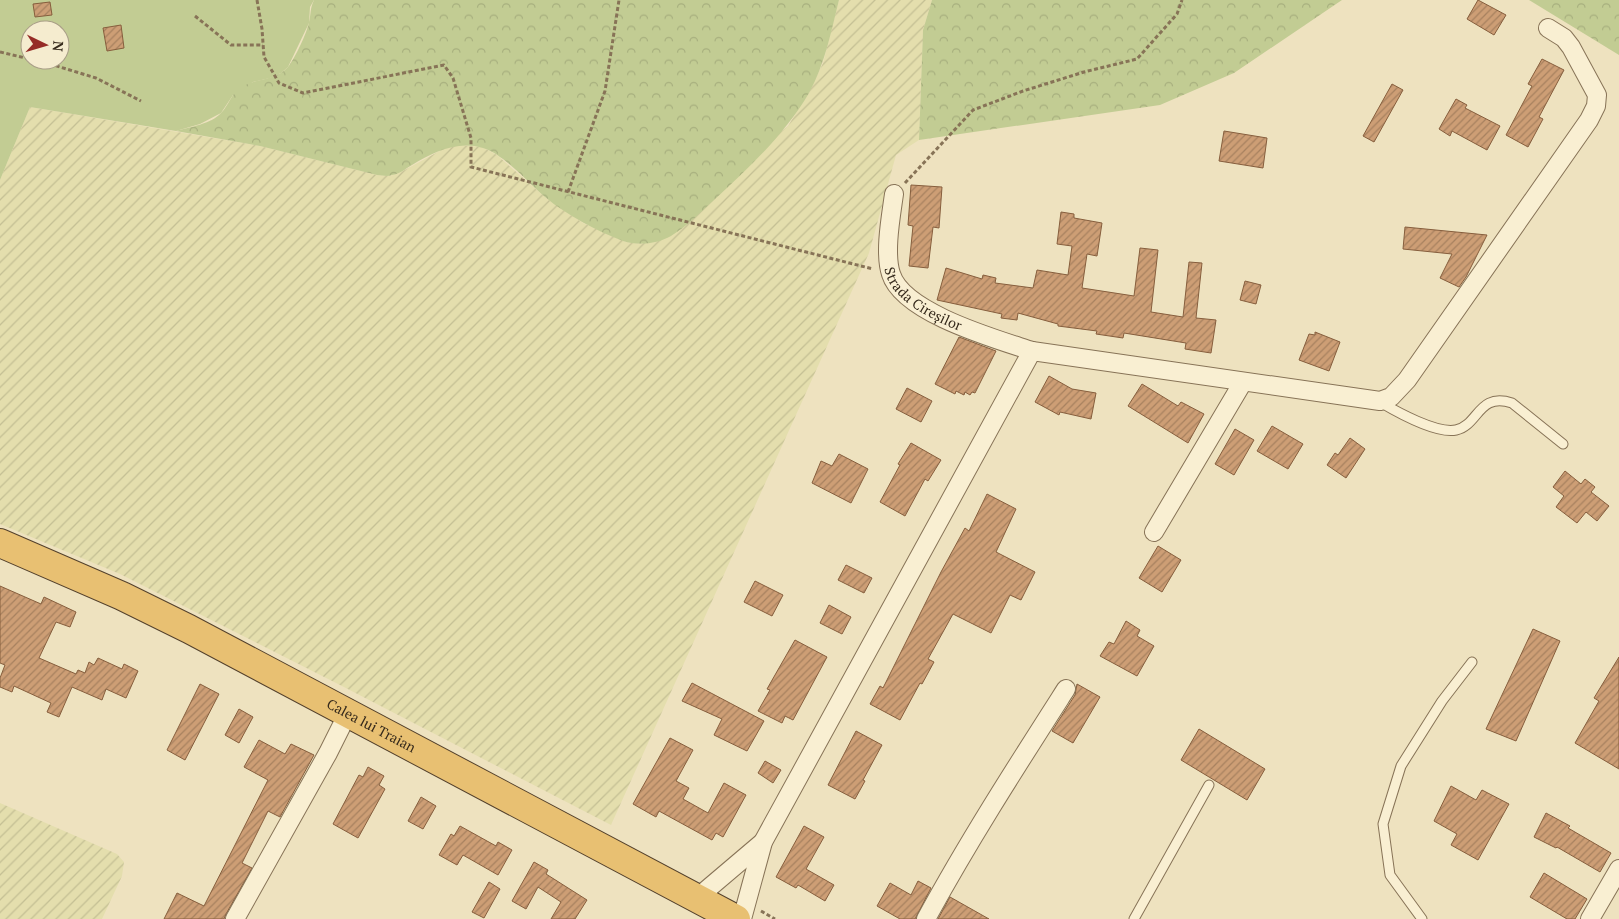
<svg xmlns="http://www.w3.org/2000/svg" width="1619" height="919" font-family="'PT Serif',serif">
<style>
.farmland{fill:url(#farmland-furrows)}
.grass{fill:#c2cc93;fill-rule:evenodd}
.forest{fill:url(#forest-crowns)}
.building{fill:url(#building-hatch);stroke:#865e3d}
.lines{fill:none;stroke-linecap:round;stroke-linejoin:round}
.service-casing{stroke:#877357;stroke-width:11}
.minor-casing{stroke:#877357;stroke-width:20}
.trunk-casing{stroke:#54412c;stroke-width:30}
.path{stroke:#877357;stroke-width:3;stroke-dasharray:4 2.5;stroke-linecap:butt}
.service{stroke:#f9efd2;stroke-width:9}
.minor{stroke:#f9efd2;stroke-width:18}
.trunk{stroke:#e8c072;stroke-width:28}
.labels{text-anchor:middle;stroke-width:5;stroke-linejoin:round;paint-order:stroke}
.street-label{font-size:14px;fill:#362a1c;stroke:#f5eccf}
</style>
<defs>
<pattern id="farmland-furrows" width="10" height="10" patternUnits="userSpaceOnUse" patternTransform="scale(1.25)"><rect width="10" height="10" fill="#e4dead"/><path d="M-1 1l2-2M0 10L10 0M9 11l2-2" fill="none" stroke="#c4bf94"/></pattern>
<pattern id="forest-crowns" width="20" height="18" patternUnits="userSpaceOnUse" patternTransform="scale(1.25)"><rect width="20" height="18" fill="#c2cc93"/><path d="M2 6a3 3 0 1 1 6 0M12 15a3 3 0 1 1 6 0" fill="none" stroke="#a7af7e"/></pattern>
<pattern id="building-hatch" width="6" height="6" patternUnits="userSpaceOnUse" patternTransform="scale(1.25)"><rect width="6" height="6" fill="#cd9e75"/><path d="M-1 1l2-2M0 6l6-6M5 7l2-2" fill="none" stroke="#a7815f"/></pattern>
</defs>
<rect width="100%" height="100%" fill="#eee2bf"/>
<path class="farmland" d="M839 0H932L923 30 919 140 896 155 869 253 611 825 340 685 120 574 0 524V180L30 107 260 146 377 175 390 176 401 172 445 148 460 145 482 147 497 155 546 198 583 223 626 242 642 244 788 126 809 92 823 63Z
M0 803 117 854 124 862 122 876 102 919H0Z"/>
<path class="grass" d="M0 0H314L310 7 309 23 288 67 281 73 270 78 253 82 233 95 221 113 200 124 176 131 30 107 0 180ZM30 30H60V60H30Z"/>
<path class="forest" d="M314 0H839C831 32 825 64 809 93 785 134 749 168 714 200 701 212 686 227 671 236 657 244 638 246 623 241 595 230 568 216 545 197 527 182 505 155 483 148 458 140 433 152 412 165 405 169 400 174 392 175 387 177 382 175 377 175L260 146 176 131C190 127 211 124 221 113 229 105 231 94 240 88 254 78 276 81 288 67 295 58 307 33 309 22 311 14 310 8 314 0Z
M932 0H1342L1234 73 1160 105 919 140 923 30Z
M1529 0H1619V55Z"/>
<path class="building" d="M1478 0 1506 15 1494 35 1467 19Z
M50 2 52 15 35 17 33 4Z
M121 25 124 48 107 51 103 28Z
M1542 59 1564 70 1539 117 1543 119 1528 147 1506 135 1532 86 1528 84Z
M1392 84 1403 90 1374 142 1363 136Z
M1456 99 1467 105 1465 108 1500 126 1487 150 1452 131 1450 136 1439 129Z
M1224 131 1267 138 1263 168 1219 161Z
M911 185 942 187 939 228 933 227 928 268 909 266 913 226 908 225Z
M1061 212 1074 214V218L1102 223 1097 256 1087 254 1082 288 1134 296 1140 248 1158 250 1151 312 1183 317 1189 262 1202 263 1196 318 1216 320 1211 353 1185 349 1186 343 1124 333 1123 338 1096 334 1097 331 1058 326V324L1018 313 1017 320 1001 318 1002 314 937 300 946 268 982 279 983 275 996 278 995 283 1033 288 1037 270 1068 275 1072 246 1057 244Z
M1405 227 1487 235 1466 277 1459 287 1440 278 1452 254 1403 249Z
M1245 281 1261 285 1256 304 1240 300Z
M1315 332 1340 342 1329 371 1299 360 1309 334 1315 335Z
M959 337 996 351 975 393 972 392 970 395 965 392 964 395 956 391 955 394 935 384Z
M1049 376 1072 389 1096 393 1091 419 1060 412 1059 415 1035 402Z
M1142 384 1178 406 1181 402 1204 414 1188 443 1128 406Z
M907 388 932 401 921 422 896 409Z
M1272 426 1303 444 1288 469 1257 451Z
M1235 429 1254 440 1234 475 1215 464Z
M1350 438 1365 449 1346 478 1327 465 1335 453 1338 455Z
M911 443 941 460 928 481 925 479 905 516 880 502 900 465 898 464Z
M839 454 868 469 851 503 812 483 821 461 832 466Z
M1565 471 1581 484 1585 479 1595 487 1591 492 1609 506 1597 521 1586 512 1577 523 1556 507 1564 496 1553 487Z
M987 494 1016 509 996 552 1035 572 1021 600 1010 595 991 633 953 614 928 659 934 662 922 684 920 683 900 720 870 704 880 686 883 688 941 572 965 528 969 531Z
M1158 546 1181 560 1162 592 1139 578Z
M846 565 872 578 864 593 838 580Z
M755 581 783 595 772 616 744 602Z
M0 586 41 604 44 597 76 612 70 627 56 622 39 658 76 674 78 670 85 673 89 662 94 665 98 658 122 669 124 664 138 671 126 698 106 689 102 700 72 687 59 717 47 712 51 703 14 686 12 692 0 687V678L5 665 0 663Z
M829 605 851 617 842 634 820 623Z
M1126 621 1140 630 1137 636 1154 646 1137 676 1100 656 1109 642 1114 644Z
M1533 629 1560 641 1516 741 1486 729Z
M795 640 827 657 793 720 785 716 782 723 758 711 770 690 767 689Z
M1619 657V769L1575 743 1599 701 1594 698Z
M692 683 764 721 747 751 714 735 722 719 682 701Z
M200 684 219 694 185 760 167 750Z
M1077 684 1100 697 1073 743 1052 731 1075 695Z
M239 709 253 717 239 743 225 735Z
M1199 729 1265 769 1247 800 1181 760Z
M856 731 882 745 863 780 865 781 855 799 828 785Z
M670 738 693 750 676 781 689 788 683 799 708 813 724 783 746 795 723 837 716 833 712 840 659 811 656 817 633 804Z
M259 740 285 754 291 744 314 755 280 817 268 811 242 863 252 868 226 914 224 919H164L177 893 204 906 268 780 244 767Z
M765 761 781 770 773 783 758 773Z
M368 767 384 776 379 785 385 789 358 838 333 824 359 775 363 777Z
M1451 786 1476 800 1482 790 1509 804 1478 860 1451 845 1457 834 1434 821Z
M421 797 436 806 423 829 408 821Z
M1546 813 1570 826 1568 828 1611 853 1600 872 1557 847 1556 848 1534 837Z
M460 826 496 846 498 842 512 850 498 875 463 855 457 865 439 855 451 834 454 836Z
M804 826 824 837 806 869 834 885 825 901 798 885 796 888 776 877Z
M534 862 548 870 546 874 587 900 575 919H551L561 902 538 887 526 909 512 901Z
M1544 873 1587 899 1575 919H1567L1530 897Z
M918 881 931 888 915 919H900L877 906 890 883 911 895Z
M489 882 500 889 484 918 472 912Z
M950 897 989 919H938Z"/>
<g class="lines">
<g class="service-casing">
<path id="service" d="M1380 402C1397 412 1437 434 1456 430 1479 425 1478 392 1512 403L1563 444
M1134 919 1209 785
M1422 919 1390 875 1383 824 1401 766 1442 701 1472 662"/>
</g>
<g class="minor-casing">
<g id="minor">
<path id="s1" d="M894 194C891 216 884 253 891 274 903 313 996 339 1032 351"/>
<path d="M1154 532 1243 382"/>
<path d="M697 898 763 842"/>
<path d="M235 919 328 753 348 713"/>
<path d="M742 919 763 842 1032 351 1380 401 1391 397 1407 380 1589 120 1596 106 1597 95 1571 47 1564 38 1548 28"/>
<path d="M926 919C969 840 1018 764 1066 689"/>
<path d="M1590 919 1619 869"/>
</g>
</g>
<g class="trunk-casing">
<g id="trunk">
<path id="s2" d="M0 543 122 596 189 629 736 919"/>
</g>
</g>
<path class="path" d="M257 0 262 29 264 57 279 83 303 93 444 65 453 78 471 138V167L873 269
M195 16 231 45H263
M0 52 30 59
M37 60 96 78 141 101
M905 183 973 110 1023 91 1084 72 1137 59 1177 14 1182 0
M568 192 605 91 619 0
M761 911 775 919"/>
<use href="#service" class="service"/>
<use href="#minor" class="minor"/>
<use href="#trunk" class="trunk"/>
</g>
<g class="labels">
<g class="street-label">
<text dy="5" stroke="none"><textPath href="#s1" startOffset="122">Strada Cireșilor</textPath></text>
<text dy="5" stroke="none"><textPath href="#s2" startOffset="414">Calea lui Traian</textPath></text>
</g>
</g>
<g transform="translate(45 45) rotate(95)"><circle r="24" fill="#f5eccf" stroke="#a99e87"/>
<path d="M0-4L9 19L0 12L-9 19Z" fill="#962c27"/>
<text y="-8" font-size="14" font-weight="bold" text-anchor="middle" fill="#362a1c">N</text>
</g>
</svg>
